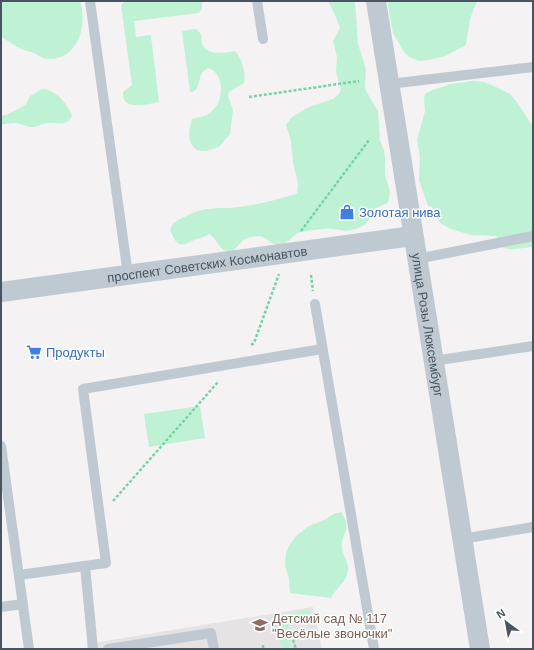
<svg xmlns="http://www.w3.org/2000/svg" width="534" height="650" font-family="Helvetica,sans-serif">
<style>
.education{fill:#e5e3e4}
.green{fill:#bff2d4}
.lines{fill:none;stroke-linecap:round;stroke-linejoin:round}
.path{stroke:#75d3a6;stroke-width:2.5;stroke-dasharray:3 2;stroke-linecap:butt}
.lane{stroke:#bfc9d2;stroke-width:10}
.street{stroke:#bfc9d2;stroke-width:20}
.labels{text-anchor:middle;stroke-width:3;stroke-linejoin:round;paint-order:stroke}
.shop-label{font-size:13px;fill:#366cbe;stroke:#fff;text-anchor:start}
.street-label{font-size:13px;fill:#485561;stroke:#fff}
.education-label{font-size:13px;fill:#785e54;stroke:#fff;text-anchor:start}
</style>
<rect width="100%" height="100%" fill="#f4f2f2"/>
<path class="education" d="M313 607 322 649H87V644Z"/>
<path class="green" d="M1 1H80C88 25 78 60 48 59 42 59 39 55 34 53 21 50 11 44 1 36Z
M126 1H202V8L199 13 134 21 136 37 150 35 151 36 159 102C148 104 121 112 123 92L132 85 121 5Z
M328 1H355L358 44 366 69 365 87 366 91 378 111 380 141 384 150 385 158V175L390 191 389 200 387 203 372 210C370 214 370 218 368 221 366 225 362 226 358 228 344 233 345 230 332 229 327 228 303 231 299 233 290 237 290 244 278 245 270 245 266 236 259 236 256 236 248 238 245 239 238 243 236 254 226 251 218 249 217 238 209 234 205 237 199 238 194 240 179 248 177 246 170 230L173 223C180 219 189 214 198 211 208 208 218 208 228 208 247 207 280 200 297 193L298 184 293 162 291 141 286 125 291 118 302 111 309 107 333 99 339 94 341 90 336 72 337 57 333 41 340 28 336 17Z
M389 1H477L470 19 466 45 445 56 429 60 419 61 409 57 404 52 393 33 388 7Z
M196 29 201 34C202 38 201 41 202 44 207 56 225 53 235 51 242 58 246 73 244 83L229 92 228 96 233 110 230 134 219 147 206 151 197 150C186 143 189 130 192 119 200 117 206 117 212 111 224 101 225 75 209 68 196 72 203 86 193 92H190L182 31Z
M473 81 484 82 496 87 510 94 517 102 533 127V247C526 247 508 252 503 247 500 245 499 239 496 236L471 235 451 229 440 223 432 207 428 206 419 180 420 157 417 140 425 111 424 98 425 94 430 91 451 84Z
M42 89C55 89 68 104 72 116 67 127 56 122 47 123 41 124 37 127 32 127 28 127 26 126 23 125 16 122 8 123 1 125V115H6L20 108 26 104 30 96Z
M200 406 205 438 149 447 144 414Z
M341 512C354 532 340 532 342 548 343 557 351 564 347 575 344 584 335 589 331 598L290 593 289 579 285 566 286 553 289 546 297 535 309 526 322 521 334 514Z
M309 610 310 619 288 621 291 647 282 649 272 617Z"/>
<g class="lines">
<path class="path" d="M249 97 359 81
M301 231 369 140
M311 275 313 291
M251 345 254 343 279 274
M113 501 218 382
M293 640 296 649
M263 645V649"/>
<path class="lane" d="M90 1 128 275
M257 1 263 39
M389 84 533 67
M417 259 533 236
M315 304 374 649
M433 361 533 346
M1 446 29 649
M462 539 533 527
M85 566 93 649
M19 575 106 563 83 389 322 349
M1 607 23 604
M108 649 211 633 214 649"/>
<g class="street">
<path id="s1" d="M376 1 480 649"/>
<path id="s2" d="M1 292 413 236"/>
</g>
</g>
<defs>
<g id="shop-bare" transform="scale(1.2)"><path d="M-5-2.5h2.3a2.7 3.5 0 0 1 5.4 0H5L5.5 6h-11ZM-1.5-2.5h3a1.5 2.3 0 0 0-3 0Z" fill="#3f7fe0" stroke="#fff" stroke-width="2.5" paint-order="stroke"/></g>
<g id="supermarket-bare" transform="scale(1.2)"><path d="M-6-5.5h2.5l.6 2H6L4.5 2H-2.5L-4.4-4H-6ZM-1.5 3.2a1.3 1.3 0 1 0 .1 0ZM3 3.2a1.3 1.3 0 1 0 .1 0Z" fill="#3f7fe0" stroke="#fff" stroke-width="2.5" paint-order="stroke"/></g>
<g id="school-bare" transform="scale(1.2)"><path d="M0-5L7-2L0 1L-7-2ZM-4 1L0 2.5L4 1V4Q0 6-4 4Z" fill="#8d6e63" stroke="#fff" stroke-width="2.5" paint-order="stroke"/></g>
</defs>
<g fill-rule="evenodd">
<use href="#shop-bare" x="347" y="212"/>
<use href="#supermarket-bare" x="34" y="352"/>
<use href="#school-bare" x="260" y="625"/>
</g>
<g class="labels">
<g class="shop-label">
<text x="359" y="217">Золотая нива</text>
<text x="46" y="357">Продукты</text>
</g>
<g class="street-label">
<text dy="5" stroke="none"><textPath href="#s2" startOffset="208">проспект Советских Космонавтов</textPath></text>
<text dy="5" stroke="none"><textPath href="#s1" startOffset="328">улица Розы Люксембург</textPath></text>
</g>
<g class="education-label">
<text x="272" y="623">Детский сад № 117<tspan x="272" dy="15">"Весёлые звоночки"</tspan></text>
</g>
</g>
<rect width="534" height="650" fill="none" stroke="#485561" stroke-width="4"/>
<g transform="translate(506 622) rotate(328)" stroke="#ffffff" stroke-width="3" paint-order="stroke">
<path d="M0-3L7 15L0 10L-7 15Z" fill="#485561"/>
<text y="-6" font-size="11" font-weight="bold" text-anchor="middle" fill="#485561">N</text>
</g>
</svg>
